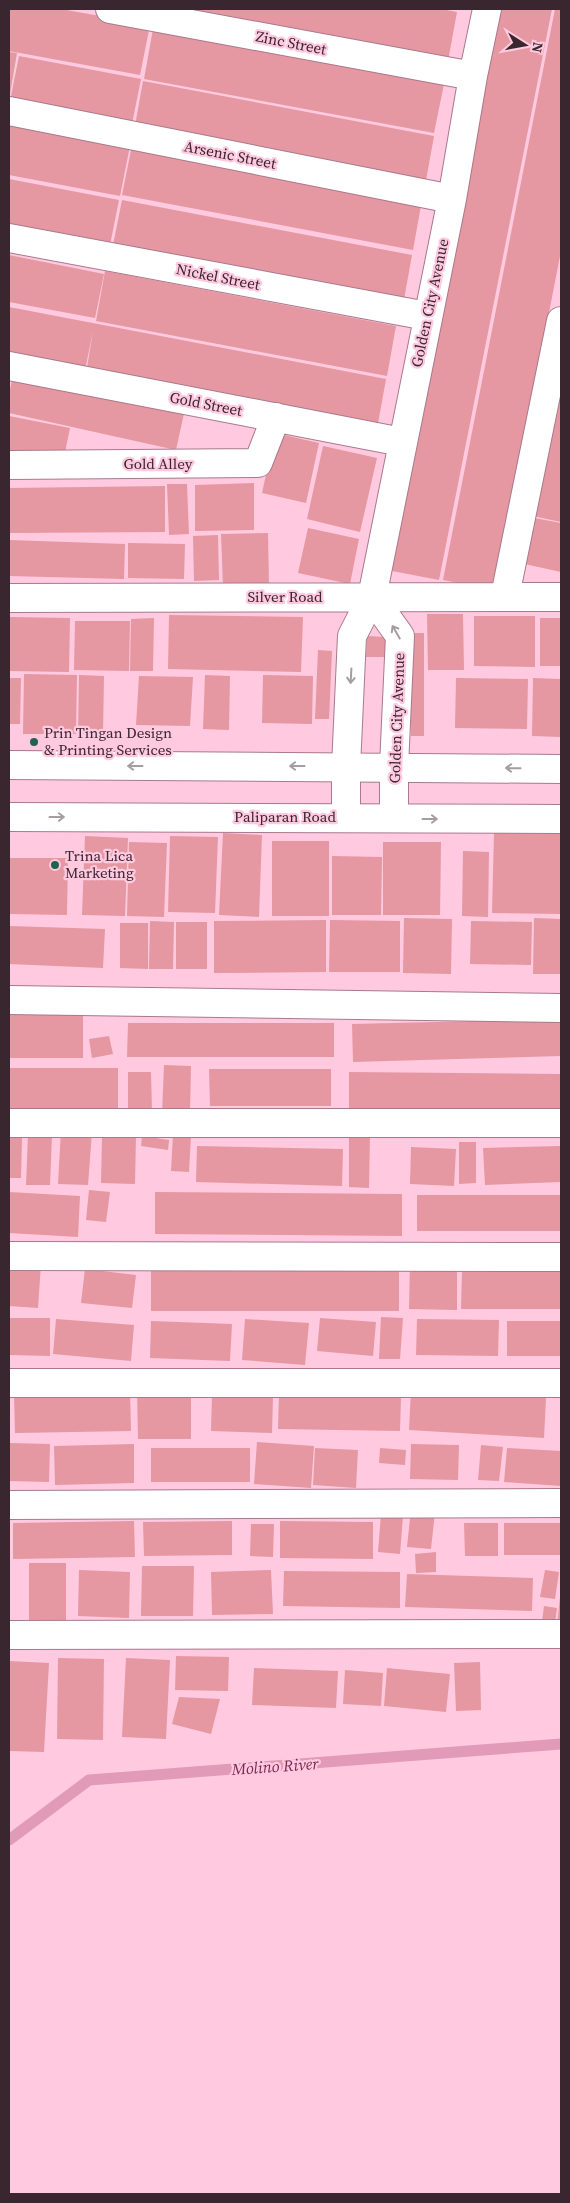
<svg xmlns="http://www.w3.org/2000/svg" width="570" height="2203" font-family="'Source Serif 4',serif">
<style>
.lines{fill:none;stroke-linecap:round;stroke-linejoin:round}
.stream{stroke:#e19ab8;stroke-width:11}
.building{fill:#e598a1}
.minor-casing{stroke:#a9798d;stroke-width:30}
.major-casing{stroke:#a9798d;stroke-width:30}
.minor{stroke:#fff;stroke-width:28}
.major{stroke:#fff;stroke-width:28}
.oneway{stroke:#a69da1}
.poi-dot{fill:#216251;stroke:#ffc9df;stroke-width:2}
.labels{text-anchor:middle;stroke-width:4.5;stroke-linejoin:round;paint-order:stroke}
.street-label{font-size:15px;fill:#3a262f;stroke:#ffc9df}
.poi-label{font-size:15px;fill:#3a262f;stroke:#ffc9df;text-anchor:start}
.water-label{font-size:16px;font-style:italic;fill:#7b2953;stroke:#ffc9df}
</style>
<rect width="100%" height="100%" fill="#ffc9df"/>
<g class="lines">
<path class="stream" d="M9 1840 89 1780 561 1744"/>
</g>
<path class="building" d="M9 9H61L150 25 140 75 9 51Z
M173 9H441L457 12 448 61Z
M498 9H552L439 580 387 570Z
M555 9H561V251L495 590 443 580Z
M153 29 444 84 434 133 144 79Z
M9 52 17 53 10 94H9Z
M19 56 141 79 131 129 9 106Z
M143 81 434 136 425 186 134 131Z
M9 123 130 146 120 196 9 175Z
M132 145 422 200 413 250 122 195Z
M9 179 119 200 109 250 9 230Z
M122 200 412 255 403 305 112 250Z
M9 255 104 274 95 318 9 302Z
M105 271 396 326 387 376 96 321Z
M9 307 386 379 377 429 86 374 93 331 84 375 9 361Z
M561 353V522L528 515Z
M14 371 185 409 176 450 9 413V394Z
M9 416 70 428 63 462 9 451Z
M275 433 319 443 306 503 262 493Z
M323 446 377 458 360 532 307 519Z
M254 483V530L195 531V485Z
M167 484H187L189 534 169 535Z
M165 486V532L9 533V488Z
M529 517 561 523V572L520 563Z
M308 528 359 539 350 584 298 573Z
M268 533 269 586 223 587 221 534Z
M218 535 219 580 194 581 193 536Z
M9 540 125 544 124 579 9 576Z
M128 543 185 544 184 579 128 578Z
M427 614H463L464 670H428Z
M169 615 303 617 301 672 168 669Z
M474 616H535V667L474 666Z
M9 617 70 618 69 672 9 671Z
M154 618 153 671H130L131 619Z
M540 618H561V666H540Z
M75 621H130L129 671 74 670Z
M411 633H424V736H411Z
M367 636 386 637V657H366Z
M318 650 332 651 329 719H315Z
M24 674 77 675 76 734H23Z
M79 675 104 676 103 734H78Z
M205 675 230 676 229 730 203 729Z
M263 675 313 676 312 724 262 723Z
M139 676 193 677 190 726 136 725Z
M9 678H21L20 724H9Z
M456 678 528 679 527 729 455 728Z
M533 678 561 679V737L532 736Z
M223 833 262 835 259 917 219 915Z
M494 833 561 834V914L492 913Z
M85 836 128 838 125 916 82 915Z
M170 836 218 837 215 913 168 912Z
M272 841H329V916H272Z
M129 842 167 843 164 917 127 916Z
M383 842H441L440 915H383Z
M463 851 489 852 488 917 462 916Z
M332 856 382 857 381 915H332Z
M9 858H68L67 915 9 914Z
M404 918 452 919 451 974 403 973Z
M534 918 561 919V974H533Z
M326 920V972L214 973V921Z
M330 920 400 921V972H329Z
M150 921 174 922 173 969H149Z
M471 921 532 922 531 965 470 964Z
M176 922H207V969H176Z
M120 923H148V969L120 968Z
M9 926 105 929 103 968 9 964Z
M9 1008H83V1058H9Z
M561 1019V1056L353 1062 352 1024Z
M128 1023H334V1057H127Z
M109 1036 113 1054 92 1058 89 1039Z
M164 1065 191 1066 190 1114H162Z
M9 1068H118V1111L9 1112Z
M209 1069H331V1106H210Z
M128 1072H151L152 1112H128Z
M349 1072 561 1074V1115L349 1111Z
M61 1130 92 1132 88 1185 58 1184Z
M349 1133H370L369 1188 349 1187Z
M173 1134 191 1136 189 1172 171 1171Z
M28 1135H52L50 1185H26Z
M102 1136H136L135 1184 101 1183Z
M142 1136 169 1140 168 1150 141 1146Z
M9 1138H22L21 1178H9Z
M459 1142H476V1183L459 1184Z
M197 1146 343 1149 342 1186 196 1182Z
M561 1146V1182L485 1185 483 1148Z
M411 1147 456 1149 454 1186 410 1184Z
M89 1190 110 1192 106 1222 86 1220Z
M9 1192 80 1196 78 1237 9 1233Z
M155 1192 402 1194V1236L155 1234Z
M417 1195H561V1231H417Z
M410 1261H457V1310L409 1309Z
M9 1262 41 1264 38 1308 9 1306Z
M85 1269 136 1275 132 1308 81 1303Z
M151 1270H399V1311H151Z
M462 1272H561V1309H461Z
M381 1317 403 1318 400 1359H379Z
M9 1318H50V1356L9 1355Z
M320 1318 376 1322 373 1356 317 1351Z
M56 1319 134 1325 131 1361 53 1354Z
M245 1319 309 1323 305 1365 242 1360Z
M417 1319 499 1320 498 1356 416 1355Z
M151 1321 232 1324 230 1361 150 1358Z
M507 1321H561V1356H507Z
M137 1389H191V1439H138Z
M411 1390 546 1398 544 1438 409 1430Z
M130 1392 131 1431 15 1433 14 1394Z
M212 1394 273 1396 272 1433 211 1431Z
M279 1394 401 1396 400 1431 278 1429Z
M257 1442 314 1446 311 1488 254 1484Z
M9 1443 50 1444 49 1482 9 1481Z
M134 1444V1483L55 1485 54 1446Z
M411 1444 459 1445 458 1480 410 1479Z
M481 1445 503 1447 499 1481 478 1480Z
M151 1448H250V1482H151Z
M315 1448 358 1450 356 1488 313 1485Z
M380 1448 406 1450 405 1465 379 1463Z
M507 1448 561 1451V1486L504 1482Z
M411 1509 435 1512 431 1549 407 1547Z
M381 1514 403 1516 400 1554 378 1552Z
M134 1521 135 1557 13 1559V1523Z
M232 1521V1555L144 1556 143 1522Z
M280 1521 373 1522V1559L280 1558Z
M464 1523H498V1556H465Z
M504 1523H561V1555H504Z
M251 1524H274L273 1557 250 1556Z
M436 1552V1572L416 1573 415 1554Z
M29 1563H66V1621H29Z
M142 1566H194L193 1616H141Z
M79 1570 130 1572 129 1618 78 1616Z
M271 1570 273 1614 212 1615 211 1572Z
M545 1570 559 1572 555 1599 540 1597Z
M284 1571 400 1572V1608L283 1606Z
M407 1574 533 1578 532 1611 405 1607Z
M560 1597H561V1625H557Z
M544 1606 557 1608 555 1623 542 1621Z
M176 1656 229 1657 228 1691 175 1690Z
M58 1658 104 1659 103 1740 57 1739Z
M126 1658 170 1660 166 1739 122 1737Z
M9 1661 49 1663 44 1752 9 1751Z
M480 1662 481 1710 456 1711 454 1663Z
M254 1668 338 1671 336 1708 252 1705Z
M387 1668 450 1674 446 1712 384 1706Z
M345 1670 383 1673 381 1706 343 1704Z
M179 1697 220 1699 211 1734 172 1724Z"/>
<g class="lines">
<g class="minor-casing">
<path id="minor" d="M110 9 473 76
M9 111 452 199
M9 238 427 316
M9 366 402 442
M9 465 258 463 276 417
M505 596 561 321
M372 597 400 636 394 766V818
M9 598 561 597
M346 817V767L352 636 372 597 452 199 473 76 487 9
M9 1000 561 1008
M9 1123H561
M9 1256 561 1257
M9 1383H561
M9 1505 561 1503
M9 1635 561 1634"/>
</g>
<g class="major-casing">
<path id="major" d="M9 765 561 769
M9 817 561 819"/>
</g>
<use href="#minor" class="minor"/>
<use href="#major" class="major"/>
</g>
<defs><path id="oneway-shaft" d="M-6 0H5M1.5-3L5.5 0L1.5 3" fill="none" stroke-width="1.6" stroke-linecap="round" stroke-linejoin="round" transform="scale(1.25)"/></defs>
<g class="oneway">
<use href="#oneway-shaft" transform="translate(396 632) rotate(-120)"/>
<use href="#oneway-shaft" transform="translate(351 676) rotate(93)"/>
<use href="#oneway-shaft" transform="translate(135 766) rotate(-180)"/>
<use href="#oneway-shaft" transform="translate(297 766) rotate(-180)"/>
<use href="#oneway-shaft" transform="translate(513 768) rotate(-179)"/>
<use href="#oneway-shaft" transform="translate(57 817)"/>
<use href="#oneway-shaft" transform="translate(430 819)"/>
</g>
<g class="poi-dot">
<circle cx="34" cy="742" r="5"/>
<circle cx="55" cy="865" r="5"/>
</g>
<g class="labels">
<g class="street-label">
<text transform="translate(291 43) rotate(11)" y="5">Zinc Street</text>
<text transform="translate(230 155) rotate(11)" y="5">Arsenic Street</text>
<text transform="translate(218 277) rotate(11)" y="5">Nickel Street</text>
<text transform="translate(430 303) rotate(-78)" y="5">Golden City Avenue</text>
<text transform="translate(206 404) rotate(11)" y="5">Gold Street</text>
<text x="158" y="469">Gold Alley</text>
<text x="285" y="602">Silver Road</text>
<text transform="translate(397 718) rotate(-88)" y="5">Golden City Avenue</text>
<text x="285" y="822">Paliparan Road</text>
</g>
<g class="poi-label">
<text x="44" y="738">Prin Tingan Design<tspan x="44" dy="17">&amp; Printing Services</tspan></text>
<text x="65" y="861">Trina Lica<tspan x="65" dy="17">Marketing</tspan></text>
</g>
<g class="water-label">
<text transform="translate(275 1766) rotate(-4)" y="6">Molino River</text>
</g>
</g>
<rect width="570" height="2203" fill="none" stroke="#3a262f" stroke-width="20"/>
<g transform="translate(525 45) rotate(101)" stroke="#ffc9df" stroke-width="4" paint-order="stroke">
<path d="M0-4L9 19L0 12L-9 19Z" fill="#3a262f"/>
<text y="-8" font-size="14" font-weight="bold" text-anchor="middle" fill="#3a262f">N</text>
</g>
</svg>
